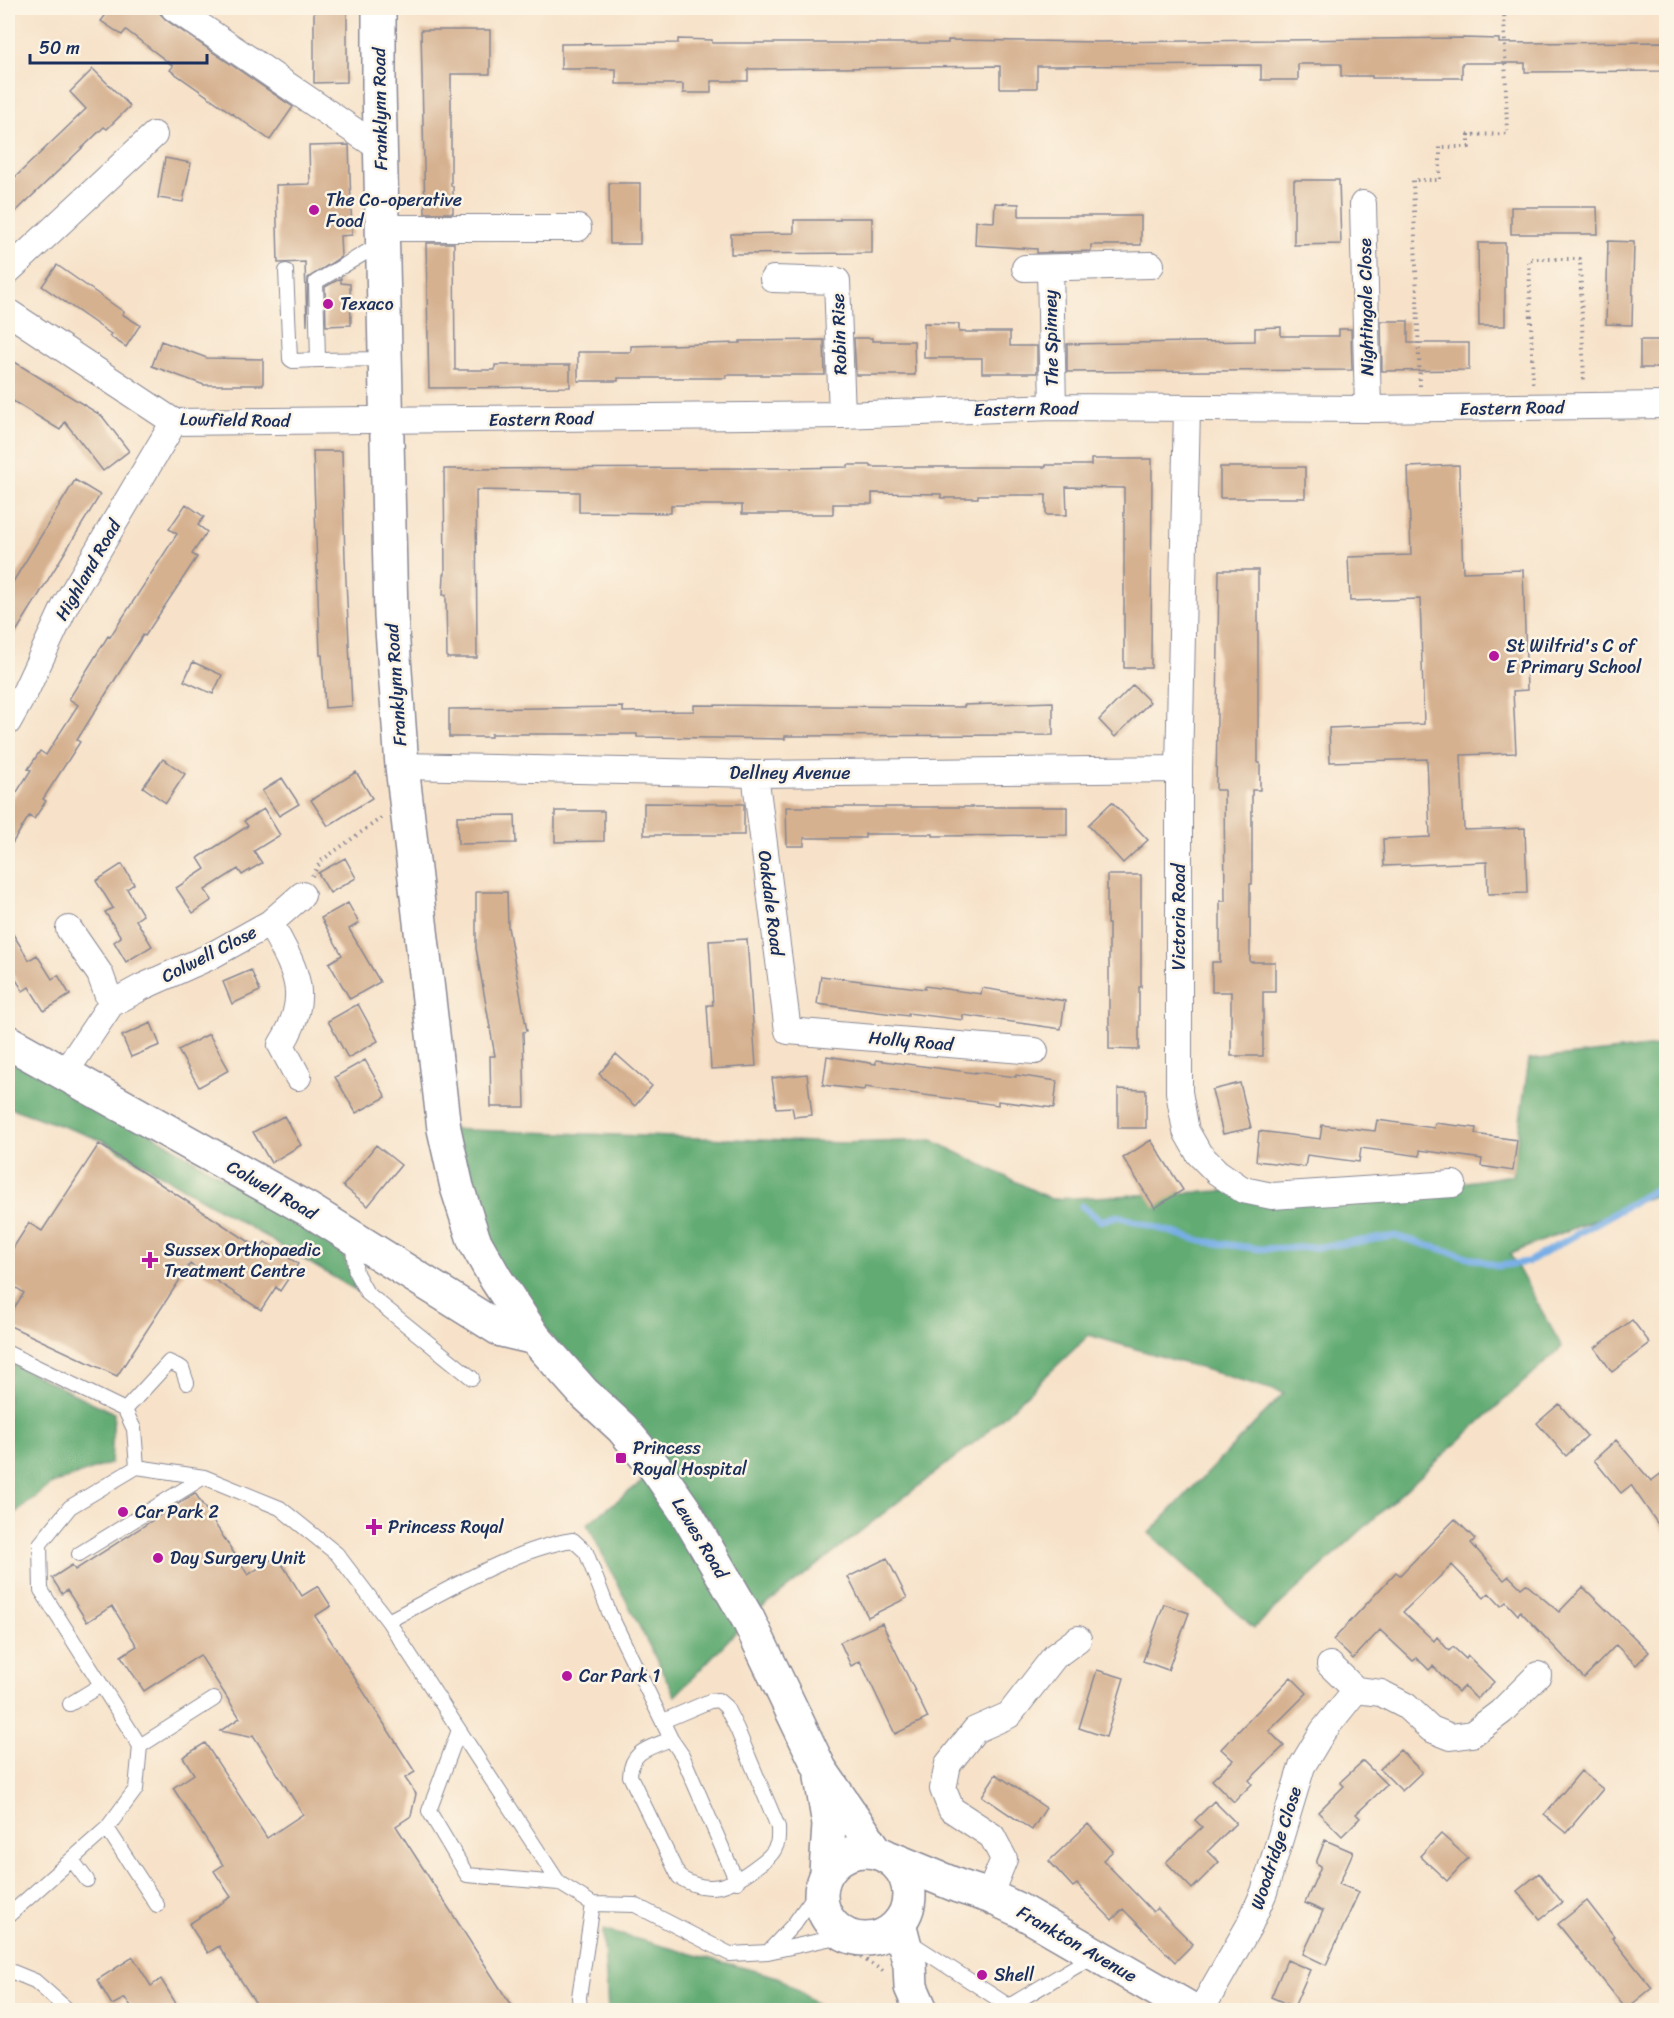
<svg xmlns="http://www.w3.org/2000/svg" width="1674" height="2018" font-family="Sriracha,sans-serif">
<style>
.forest{fill:#62ab73;stroke:#3e6d68;stroke-width:1.5}
.lines{fill:none;stroke-linecap:round;stroke-linejoin:round}
.stream{stroke:#78aee6;stroke-width:7}
.building{fill:#d5b190}
.lane-casing{stroke:#898894;stroke-width:16}
.street-casing{stroke:#898894;stroke-width:28}
.secondary-casing{stroke:#898894;stroke-width:36}
.path{stroke:#898894;stroke-width:4;stroke-dasharray:1.5 4.5;stroke-linecap:butt}
.lane{stroke:#fff;stroke-width:14}
.street{stroke:#fff;stroke-width:26}
.secondary{stroke:#fff;stroke-width:33}
.poi-dot{fill:#b5179e;stroke:#fcf5e5;stroke-width:2}
.labels{text-anchor:middle;stroke-width:5;stroke-linejoin:round;paint-order:stroke}
.street-label{font-size:18px;fill:#1b2f5e;stroke:#fcf5e5}
.poi-label{font-size:18px;fill:#1b2f5e;stroke:#fcf5e5;text-anchor:start}
</style>
<rect width="100%" height="100%" fill="#fcf5e5"/>
<filter id="ink" filterUnits="userSpaceOnUse"><feTurbulence type="fractalNoise" baseFrequency=".0167" numOctaves="2"/><feDisplacementMap in="SourceGraphic" scale="12" xChannelSelector="R" yChannelSelector="G"/><feConvolveMatrix kernelMatrix="1 2 1 2 8 2 1 2 1" color-interpolation-filters="sRGB"/></filter>
<filter id="wash" filterUnits="userSpaceOnUse"><feTurbulence type="fractalNoise" baseFrequency=".008" numOctaves="4" result="noise"/><feDisplacementMap in="SourceGraphic" scale="24" xChannelSelector="R" yChannelSelector="G"/><feGaussianBlur stdDeviation="1.35" result="paint"/><feColorMatrix in="noise" values="0 0 0 0 0 0 0 0 0 0 0 0 0 0 0 0 0 1.4 0 .05"/><feComposite in="paint" operator="in"/></filter>
<g filter="url(#wash)">
<rect width="100%" height="100%" fill="#f7e2c9"/>
<path class="forest" d="M1666 1045V1191L1510 1254 1562 1347 1254 1628 1149 1533 1284 1393 1089 1335 984 1435 748 1619 675 1696 587 1524 657 1470 474 1240 444 1129 844 1143 932 1140 1051 1199 1243 1190 1453 1184 1512 1175 1529 1060Z
M8 1059 121 1115 342 1251 357 1291 104 1141 8 1107Z
M8 1362 114 1413 111 1463 52 1484 8 1519Z
M603 1930 778 1977 826 2010H608Z"/>
<g class="lines">
<path class="stream" d="M1082 1206 1101 1221 1117 1216 1201 1241 1260 1249 1320 1247 1396 1236 1499 1266 1528 1262 1651 1192 1666 1187"/>
</g>
<g id="blocks">
<path class="building" d="M111 8H155L166 20 293 107 270 140 170 70 173 66 126 30 122 35 101 21Z
M314 8H347V82L314 83Z
M421 30H490V74H451V186H453V213H425Z
M1462 38 1499 39V43L1663 42V71L1525 72V63H1462V78H1372V76H1341V64H1298V80H1261V65L1037 66V88H1000V66L748 69V81H711V93H683V84H616V69H561V44L678 43V39L712 40V43H948V40L1099 42Z
M93 69 130 106 107 129 104 127 8 219V184L86 109 70 92Z
M349 145 352 235 340 236 341 257 308 278 307 326 305 262 278 263 276 185 310 184 309 146Z
M165 158 191 163 183 202 158 198Z
M1294 180H1339L1341 244 1294 245Z
M609 183H640V244H610Z
M995 203 1019 204V216H1141V245H1091V251L1037 253V249L975 245 976 221 994 222Z
M1511 207H1597L1598 234H1511Z
M840 218H872V253L731 254V234L794 233V220H840Z
M1608 241 1634 242 1632 325 1606 324Z
M426 243H454L455 370H495V365H570V387L429 388Z
M1478 243H1505V326H1479Z
M57 265 124 312 122 314 140 325 126 347 109 336 111 334 42 286Z
M341 278V283L350 284 351 325 326 326 325 287Z
M1381 321H1408V343H1469V370L1382 371Z
M924 323 959 324V332H1010V346H1037V373H982V358H924Z
M1281 327V336H1339V329H1351L1352 370 1067 372V344L1255 341V328Z
M854 338H872V341H914L915 375H856Z
M824 340 825 375H726V378H618V381H578V352H631V346L740 343V341Z
M1640 340H1666V368H1640Z
M161 341 207 358 263 359V385H204L152 366Z
M8 358 102 416 129 451 103 471 65 422 60 430 8 398Z
M313 451H342L345 559 352 706 325 708 322 655H320Z
M1091 459H1152L1151 668H1124V488L1066 487 1067 515H1046V495H978V498H941V494L872 493V504H833V514H742V505H671V513L579 512V492L476 490 477 658H447L446 595H443L444 574H445L444 469 794 468 848 467V465H871V467H1046V465H1091Z
M1459 465 1463 572 1523 570 1527 690 1513 691 1516 753 1461 755 1464 830 1525 828 1527 893 1488 894 1487 862 1384 866 1383 839 1430 837 1427 759 1330 762 1329 728 1424 724 1420 599 1350 601 1348 557 1411 555 1408 467Z
M1220 467H1305V498H1220Z
M75 480 100 495 8 645V590Z
M186 504 204 517 198 525 207 532 192 554 197 557 145 636 143 635 104 697 77 740 80 742 43 799 46 801 34 819 29 816 8 850V806L31 770 28 769 40 751 46 755 78 705 69 699 108 636 110 637 177 534 169 529Z
M1219 570H1258V763H1260V790H1252V884H1250V962H1275V992H1263V1056H1231V992H1212V962H1220V901H1225L1224 790H1216Z
M193 662 222 675 213 694 184 681Z
M1133 685 1150 702 1115 737 1099 720Z
M1053 702V735L785 736V739L637 737V734H491V737H449V709L623 707V712L694 711V705L964 707V705Z
M163 759 185 774 166 803 143 787Z
M356 772 372 798 328 826 311 800Z
M282 778 299 804 279 816 262 791Z
M1112 802 1148 840 1123 863 1088 825Z
M644 803 744 804V835H644Z
M786 807H1067V835L933 836V834H865V838H804V846H787Z
M264 809 280 835 254 851 262 863 242 875 238 869 205 890 212 900 193 913 176 888 205 869 198 858 248 826 244 821Z
M555 811H604V841L555 842Z
M515 815 516 843 458 844 457 816Z
M345 858 356 878 330 893 318 873Z
M122 864 134 884 127 889 143 915 136 920 152 946 126 962 114 942 121 937 105 912 113 908 96 881Z
M1107 875H1141V987H1139V1050L1109 1049V924H1107Z
M476 892H507L508 927 527 1031 523 1032 525 1107H491L490 1056H495L476 948Z
M348 903 359 923 349 929 380 982 350 999 329 963 342 955 321 918Z
M8 926 29 960 37 955 52 979 58 975 70 995 44 1011 29 987 23 991 8 967Z
M747 939 756 1066 711 1069 707 1005H713L709 941Z
M251 970 260 991 232 1004 223 982Z
M821 976 925 989V986L981 994 982 988 1065 1001 1061 1029 963 1015V1020L908 1013V1016L817 1004Z
M358 1004 378 1041 348 1058 328 1021Z
M151 1023 160 1045 131 1057 122 1036Z
M209 1034 229 1070 199 1087 178 1050Z
M616 1054 652 1086 635 1106 599 1074Z
M827 1056 876 1064V1060L975 1073V1072L1016 1077V1075L1057 1081 1054 1108 998 1101V1105L865 1087 864 1090 823 1085Z
M365 1060 386 1097 356 1113 335 1077Z
M807 1074 812 1115 794 1117 792 1107 776 1108 772 1078Z
M1240 1083 1251 1128 1223 1134 1212 1090Z
M1118 1089 1146 1090V1128H1118Z
M284 1116 301 1145 271 1163 253 1132Z
M1377 1120 1434 1128 1435 1123 1476 1128 1475 1134 1517 1140 1513 1171 1481 1166 1482 1159 1420 1150V1156L1361 1148 1359 1162 1307 1155 1305 1167 1256 1161 1259 1131 1320 1139 1322 1125 1375 1131Z
M1151 1140 1183 1190 1155 1208 1123 1158Z
M99 1144 260 1249 265 1242 298 1264 280 1291 276 1287 261 1310 190 1264 117 1376 8 1325V1317L24 1293 8 1282V1256L29 1223 42 1231Z
M376 1145 401 1165 368 1206 343 1186Z
M1632 1320 1650 1343 1612 1372 1595 1348Z
M1559 1404 1587 1436 1566 1456 1537 1423Z
M1616 1440 1651 1481 1666 1470V1536L1631 1485 1621 1493 1594 1460Z
M195 1493 248 1575 277 1556 302 1596 318 1586 331 1606 315 1616 415 1772 405 1778 416 1794 411 1816 396 1826 514 2010H260L219 1946 208 1953 189 1924 231 1897 214 1871 223 1865 173 1788 194 1774 183 1757 205 1743 267 1838 303 1814 253 1735 250 1737 220 1731 240 1718 200 1655 144 1691 121 1656 137 1646 112 1606 87 1622 67 1590 62 1594 52 1578 72 1565 75 1570Z
M1455 1519 1475 1539 1471 1543 1504 1580 1509 1576 1521 1588 1526 1584 1559 1612 1583 1587 1649 1652 1636 1665 1616 1645 1584 1678 1520 1611 1518 1615 1506 1602 1501 1606 1489 1593 1484 1598 1452 1565 1403 1612 1434 1641 1437 1637 1449 1651 1453 1647 1466 1659 1468 1656 1494 1682 1477 1699 1464 1686 1458 1692 1433 1666 1429 1670 1417 1658 1413 1661 1380 1630 1353 1659 1333 1640 1396 1572 1400 1575Z
M887 1558 907 1598 868 1617 848 1577Z
M1164 1604 1189 1613 1168 1670 1143 1661Z
M882 1623 928 1718 895 1734 860 1661 851 1666 840 1642Z
M1097 1670 1124 1678 1106 1737 1079 1728Z
M1291 1677 1307 1693 1269 1731 1284 1746 1249 1780 1252 1784 1234 1802 1212 1780 1233 1760 1221 1749Z
M1400 1750 1422 1772 1402 1791 1380 1769Z
M1363 1761 1387 1785 1356 1814 1360 1818 1342 1836 1318 1812 1344 1786 1340 1782Z
M1581 1771 1603 1789 1566 1833 1544 1815Z
M996 1774 1046 1808 1032 1830 982 1796Z
M1214 1801 1236 1823 1208 1851 1219 1862 1192 1889 1166 1862 1202 1827 1195 1820Z
M1088 1824 1113 1851 1103 1860 1153 1912 1157 1908 1193 1944 1175 1962 1123 1909 1112 1920 1077 1884 1073 1887 1049 1861Z
M1441 1834 1468 1858 1447 1881 1420 1856Z
M1325 1840 1353 1852 1339 1884 1359 1892 1326 1965 1303 1954 1323 1911 1305 1903 1321 1866 1316 1863Z
M1539 1873 1562 1902 1540 1919 1517 1891Z
M1587 1901 1614 1936 1612 1938 1652 1988 1626 2009 1558 1924Z
M133 1957 151 1986 161 1979 180 2010H133L125 1998 112 2005 97 1980Z
M1287 1960 1310 1970 1294 2007 1271 1997Z"/>
</g>
</g>
<g filter="url(#ink)">
<use href="#blocks" fill-opacity="0" stroke="#898894" stroke-width="1.5"/>
<g class="lines">
<g class="lane-casing">
<path id="lane" d="M380 244 316 282 318 360 385 359
M286 271 290 359 293 361 318 360
M352 1241 356 1273 367 1293 472 1378
M8 1353 125 1410 134 1429 137 1467
M125 1410 169 1362 182 1368 187 1383
M79 1554 204 1477
M388 1621C443 1593 513 1549 573 1540L586 1552 609 1612 671 1739 682 1755 737 1882
M70 1704 101 1685
M663 1721 710 1701 718 1700 726 1707 737 1729 778 1827C778 1834 779 1841 776 1846 773 1855 764 1861 757 1866 731 1886 709 1896 679 1877L630 1776C631 1750 650 1748 671 1739
M459 1730 429 1811 467 1875 559 1883
M140 1746 214 1699
M107 1828 157 1905
M72 1860 87 1880
M8 1916 107 1828 136 1789 140 1746 41 1590 40 1544 70 1507 137 1467 204 1477 280 1508 337 1554 388 1621 559 1883 593 1904 635 1905 730 1954 768 1952 846 1935
M910 1942 1009 2006
M768 1952 794 1924 821 1886
M8 1970 35 1981 68 2010
M580 2010 579 1997 593 1904
M1005 2010 1009 2006 1095 1955"/>
</g>
<g class="street-casing">
<path id="street" d="M174 8 381 149
M1363 204 1368 409
M382 228H578
M1025 268 1151 265
M1050 269 1053 407
M8 271 154 135
M773 279 837 281 842 415
M8 312 174 422 842 415 1053 407 1368 409 1666 405
M1187 408 1179 769V1092L1186 1131 1199 1154 1217 1172 1243 1190 1272 1196 1453 1184
M8 722 26 690 66 604 174 422
M402 766 755 774 1179 769
M755 774 788 1031 1035 1051
M270 923C295 970 313 995 281 1045L298 1077
M111 1004 142 987 209 957 270 923 302 895
M64 1074 111 1004 100 974 69 929
M1330 1665 1356 1690
M989 1896 1004 1859 992 1836 951 1809 943 1789 948 1764 975 1730 1009 1715 1055 1656 1078 1639
M1201 2010 1249 1926 1264 1892 1302 1766 1323 1731 1356 1690 1381 1693 1406 1706 1431 1729 1451 1737 1472 1734 1501 1712 1538 1675"/>
</g>
<g class="secondary-casing">
<path id="secondary" d="M379 8V87L391 616 402 766 444 1129 457 1187 474 1240 496 1279 535 1338 583 1392 622 1428 657 1470 684 1509 748 1619 820 1769 877 1852
M8 1042 309 1210 501 1330 535 1338
M821 1777 829 1825 826 1872
M821 1895a44 44 0 1 1 88 0a44 44 0 1 1-88 0Z
M890 1858 958 1886 989 1896 1019 1910 1192 2010
M899 1923 910 1965 911 1987 921 2010"/>
</g>
<path class="path" d="M1533 383 1529 259H1580L1584 383
M1420 386 1413 180H1440V147H1469V135L1507 134 1504 8
M312 876 321 861 381 818
M850 1953 859 1956 883 1971"/>
<use href="#lane" class="lane"/>
<use href="#street" class="street"/>
<use href="#secondary" class="secondary"/>
</g>
</g>
<g class="poi-dot">
<circle cx="314" cy="210" r="6"/>
<circle cx="328" cy="304" r="6"/>
<circle cx="1494" cy="656" r="6"/>
<path d="M147 1251h6v6h6v6h-6v6h-6v-6h-6v-6h6z"/>
<rect x="615" y="1452" width="12" height="12" rx="3"/>
<circle cx="123" cy="1512" r="6"/>
<path d="M371 1518h6v6h6v6h-6v6h-6v-6h-6v-6h6z"/>
<circle cx="158" cy="1558" r="6"/>
<circle cx="567" cy="1676" r="6"/>
<circle cx="982" cy="1975" r="6"/>
</g>
<g class="labels">
<g class="street-label">
<text transform="translate(380 109) rotate(-91)" y="6">Franklynn Road</text>
<text transform="translate(1366 307) rotate(-91)" y="6">Nightingale Close</text>
<text transform="translate(839 334) rotate(-92)" y="6">Robin Rise</text>
<text transform="translate(1051 338) rotate(-91)" y="6">The Spinney</text>
<text transform="translate(1512 408) rotate(-1)" y="6">Eastern Road</text>
<text transform="translate(1026 409) rotate(-1)" y="6">Eastern Road</text>
<text transform="translate(541 419) rotate(-1)" y="6">Eastern Road</text>
<text transform="translate(235 420) rotate(1)" y="6">Lowfield Road</text>
<text transform="translate(88 570) rotate(-60)" y="6">Highland Road</text>
<text transform="translate(396 685) rotate(-94)" y="6">Franklynn Road</text>
<text x="790" y="779">Dellney Avenue</text>
<text transform="translate(771 903) rotate(83)" y="6">Oakdale Road</text>
<text transform="translate(1179 917) rotate(-90)" y="6">Victoria Road</text>
<text transform="translate(209 954) rotate(-27)" y="6">Colwell Close</text>
<text transform="translate(911 1041) rotate(5)" y="6">Holly Road</text>
<text transform="translate(272 1190) rotate(30)" y="6">Colwell Road</text>
<text transform="translate(700 1538) rotate(59)" y="6">Lewes Road</text>
<text transform="translate(1276 1848) rotate(-72)" y="6">Woodridge Close</text>
<text transform="translate(1077 1944) rotate(30)" y="6">Frankton Avenue</text>
</g>
<g class="poi-label">
<text x="326" y="206">The Co-operative<tspan x="326" dy="21">Food</tspan></text>
<text x="340" y="310">Texaco</text>
<text x="1506" y="652">St Wilfrid's C of<tspan x="1506" dy="21">E Primary School</tspan></text>
<text x="164" y="1256">Sussex Orthopaedic<tspan x="164" dy="21">Treatment Centre</tspan></text>
<text x="633" y="1454">Princess<tspan x="633" dy="21">Royal Hospital</tspan></text>
<text x="135" y="1518">Car Park 2</text>
<text x="388" y="1533">Princess Royal</text>
<text x="170" y="1564">Day Surgery Unit</text>
<text x="579" y="1682">Car Park 1</text>
<text x="994" y="1981">Shell</text>
</g>
</g>
<rect width="1674" height="2018" fill="none" stroke="#fcf5e5" stroke-width="30"/>
<path d="M30 54v9h177v-9" fill="none" stroke="#1b2f5e" stroke-width="3"/>
<text x="39" y="54" font-size="18" fill="#1b2f5e" stroke="#fcf5e5" stroke-width="4.5" paint-order="stroke">50 m</text>
</svg>
